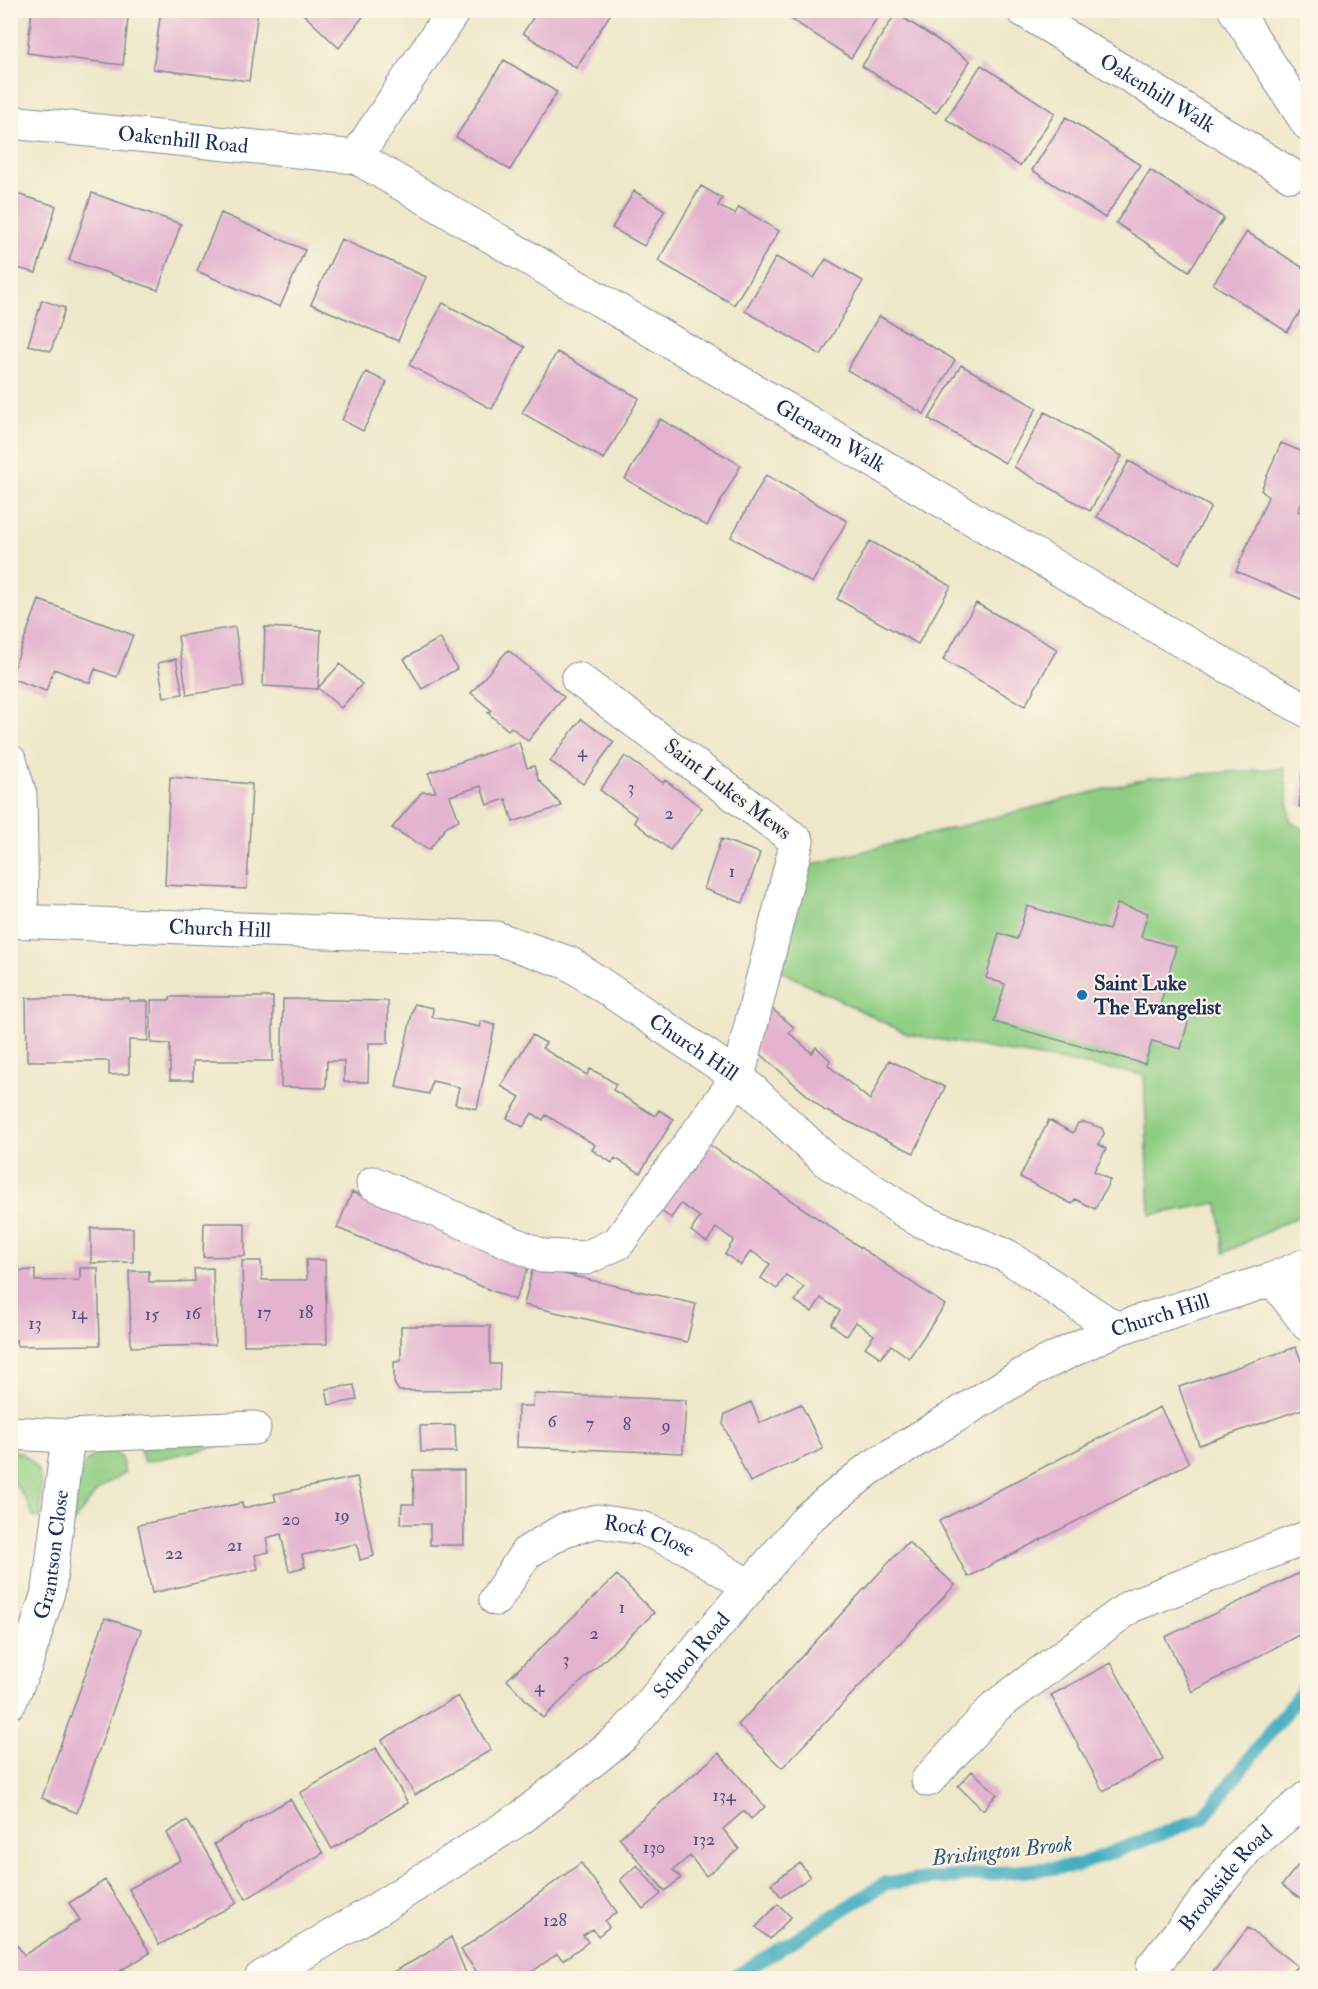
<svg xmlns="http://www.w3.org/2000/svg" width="1318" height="1989" font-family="'IM FELL Double Pica',serif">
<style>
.green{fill:#8fcd83;stroke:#557e70;stroke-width:1.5}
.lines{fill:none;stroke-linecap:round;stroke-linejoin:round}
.stream{stroke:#41abc0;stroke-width:14}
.building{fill:#e3b3cf}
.minor-casing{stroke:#848b94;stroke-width:35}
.minor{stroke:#fff;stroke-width:33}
.poi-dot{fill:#1f6fb2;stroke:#fcf5e5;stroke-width:2}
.labels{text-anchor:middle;stroke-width:4.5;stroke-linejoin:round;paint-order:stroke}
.number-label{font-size:18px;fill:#4d507a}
.street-label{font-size:21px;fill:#1b2f5e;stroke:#fcf5e5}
.poi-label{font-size:21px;font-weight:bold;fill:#1b2f5e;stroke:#fcf5e5;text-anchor:start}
.water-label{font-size:22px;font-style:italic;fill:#285a80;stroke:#fcf5e5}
</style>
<rect width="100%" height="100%" fill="#fcf5e5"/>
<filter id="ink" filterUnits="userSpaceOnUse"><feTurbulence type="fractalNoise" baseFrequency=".0167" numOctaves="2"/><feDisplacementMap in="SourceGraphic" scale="12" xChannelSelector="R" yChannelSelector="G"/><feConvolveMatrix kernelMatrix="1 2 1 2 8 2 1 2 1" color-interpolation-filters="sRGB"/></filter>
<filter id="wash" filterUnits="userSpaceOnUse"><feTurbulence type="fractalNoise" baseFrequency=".008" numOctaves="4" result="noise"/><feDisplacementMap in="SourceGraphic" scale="24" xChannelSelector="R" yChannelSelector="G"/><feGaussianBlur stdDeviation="1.35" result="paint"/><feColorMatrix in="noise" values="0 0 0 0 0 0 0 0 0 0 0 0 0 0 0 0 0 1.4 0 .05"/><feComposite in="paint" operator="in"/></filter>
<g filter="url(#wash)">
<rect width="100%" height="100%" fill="#eee7c9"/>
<path class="green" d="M1284 768 1290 820 1307 833V1212L1224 1253 1218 1203 1150 1215 1144 1075 907 1034 777 969 802 867 1148 778Z
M137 1440 228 1444 144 1462Z
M110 1446 121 1458 125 1472 98 1490 73 1523C75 1483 69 1466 110 1446Z
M10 1449C47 1461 41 1485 41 1518L34 1517 26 1500 11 1478Z"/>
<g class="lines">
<path class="stream" d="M733 1978 886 1883 1076 1866 1203 1818 1304 1689"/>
</g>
<g id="blocks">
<path class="building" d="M32 10H129L123 65 27 53Z
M161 10H258L249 81 153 69Z
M302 10H368L339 48 301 12Z
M538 10H613L576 68 523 33Z
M777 10H882L851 58Z
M896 13 970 61 936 113 862 66Z
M504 60 557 92 510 170 456 137Z
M981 65 1055 113 1020 166 946 119Z
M1066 117 1140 165 1105 218 1032 170Z
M1150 170 1224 218 1189 271 1116 223Z
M701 186 722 198 718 206 735 214 739 207 779 231 734 305 658 261Z
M634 191 665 210 644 246 612 228Z
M10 192 56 206 36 273 10 266Z
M92 193 181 224 158 290 69 260Z
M221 213 305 250 280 307 197 271Z
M1247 232 1308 271V300L1287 332 1213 284Z
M341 239 426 277 398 341 311 304Z
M776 257 814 278 826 259 863 281 821 355 745 311Z
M42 300 65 308 51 351 28 345Z
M443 303 525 347 492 409 409 365Z
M879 316 955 360 924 414 847 370Z
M557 352 639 398 604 459 522 413Z
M961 365 1037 408 1005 463 929 419Z
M366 372 387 382 363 431 342 420Z
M1045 412 1122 456 1090 511 1014 467Z
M660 419 741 465 707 526 625 479Z
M1281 443 1308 454V490L1298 511 1308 515V602L1236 571 1268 497 1261 490Z
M1129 461 1211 507 1179 564 1097 517Z
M766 475 847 521 812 583 731 537Z
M870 541 951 586 918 644 837 599Z
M39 600 133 635 117 677 95 669 90 683 54 669 46 691 10 678Z
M976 603 1057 649 1025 706 943 660Z
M235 627 244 686 187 695 178 636Z
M265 627 321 630 318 689 263 686Z
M440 638 457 669 422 689 404 659Z
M508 650 564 697 528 741 511 727 508 730 488 713 491 710 471 693Z
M176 659 183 694 164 697 158 663Z
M340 664 362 684 341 708 318 688Z
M581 719 614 742 583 784 550 761Z
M519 742 527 768 534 766 538 779 562 806 513 822 506 799 487 805 481 786 450 796 459 820 447 826 429 850 392 828 422 792H436L428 773Z
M625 756 663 783 665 780 702 808 670 850 634 822 637 817 600 790Z
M1303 766H1308V807H1299Z
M170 777 252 784 247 889 165 885Z
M721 839 760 853 743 903 704 889Z
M1117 904 1148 913 1141 937 1176 947 1160 1006 1190 1014 1181 1049 1152 1041 1145 1064 994 1022 1005 984 986 978 999 933 1017 939 1027 906 1109 930Z
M10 997H16L12 1067H10Z
M170 997H273V1061H193V1080H170V1044L151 1043V1000H170Z
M26 998H129V1001H148V1041L129 1040V1074L109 1075V1061H27Z
M283 999 388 1001V1043H369L368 1082H344V1061H327L326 1088 281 1087Z
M414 1004 433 1008 432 1017 480 1027 481 1021 495 1025 477 1109 455 1104 459 1087 432 1081 429 1094 396 1087Z
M766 1004 794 1027 789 1033 812 1053 816 1047 830 1060 828 1065 870 1100 889 1060 945 1087 914 1153 824 1110 755 1049Z
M532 1035 546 1043 542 1048 587 1075 590 1069 602 1075 616 1084 613 1090 655 1116 659 1110 674 1119 640 1173 615 1158 612 1163 592 1150 595 1145 546 1115 543 1120 532 1113 523 1127 507 1118 520 1097 501 1086Z
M1049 1120 1073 1133 1078 1123 1084 1122 1102 1128 1104 1134 1098 1144 1106 1149 1094 1171 1110 1180 1095 1209 1075 1199 1072 1204 1020 1177Z
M701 1139 945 1305 909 1358 891 1345 881 1358 865 1347 874 1335 856 1322 847 1336 831 1324 840 1311 821 1298 812 1312 795 1301 804 1287 786 1275 777 1289 761 1278 770 1264 751 1251 741 1265 725 1254 734 1240 716 1228 707 1242 691 1231 700 1217 681 1204 671 1218 655 1207Z
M352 1192 530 1263 515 1300 337 1228Z
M204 1223H245V1256L203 1257Z
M91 1228H133V1262L91 1263Z
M306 1260H325L327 1344 244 1345 242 1261H261L262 1280H307Z
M533 1267 696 1304 687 1342 524 1305Z
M80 1268H98L100 1345 17 1346 16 1340H10V1305L15 1306 14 1271 35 1270V1281L80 1280Z
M213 1268 215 1345 131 1347 129 1271H149V1282H172L195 1281 194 1269Z
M401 1326H490V1364H500L499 1390 399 1391 394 1383V1362L401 1361Z
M1296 1347 1308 1379V1407L1199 1445 1179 1387Z
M354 1385 357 1400 329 1405 326 1389Z
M534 1394 686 1400 683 1453 517 1447 518 1406H533Z
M751 1402 760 1423 801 1404 823 1449 750 1482 723 1424 725 1414Z
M1160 1407 1189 1463 968 1577 939 1521Z
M455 1425 456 1452H421L420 1426Z
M413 1470H464V1545H430V1524H401L402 1504H414Z
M357 1477 374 1556 360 1560 357 1544 302 1555 305 1567 289 1571 281 1534 266 1538 269 1552 255 1555 258 1569 152 1593 138 1525 242 1503 243 1508 276 1501 274 1494Z
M908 1542 955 1585 782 1768 738 1725Z
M1308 1569V1630L1192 1692 1165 1637Z
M617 1575 654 1613 543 1718 507 1680Z
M105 1618 141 1630 77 1813 42 1798Z
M1111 1663 1163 1759 1103 1791 1051 1695Z
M458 1696 491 1750 415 1795 382 1740Z
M376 1748 408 1803 332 1849 300 1793Z
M719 1753 765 1807 751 1819 744 1811 723 1829 739 1849 706 1876 690 1856 673 1870 681 1878 665 1891 619 1838Z
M972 1771 997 1794 983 1810 958 1786Z
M290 1799 323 1853 246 1899 214 1844Z
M187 1820 237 1903 159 1945 129 1889 181 1860 167 1833Z
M1308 1853V1905L1282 1885Z
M581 1863 617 1912 605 1921 609 1927 598 1936 593 1929 583 1935 588 1942 563 1960 557 1954 525 1977 527 1978H481L461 1950Z
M800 1863 810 1877 781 1897 771 1884Z
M637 1865 661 1894 643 1909 620 1880Z
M105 1880 150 1953 108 1978H10V1949L17 1945 24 1955 80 1920 69 1903Z
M778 1904 791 1917 770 1939 756 1927Z
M1248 1928 1297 1966 1287 1978H1213L1210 1976Z
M451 1937 468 1978H382L424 1955Z"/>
</g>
</g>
<g filter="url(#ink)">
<use href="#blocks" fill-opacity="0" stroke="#848b94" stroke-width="1.5"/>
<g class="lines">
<g class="minor-casing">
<g id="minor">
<path id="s1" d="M1023 10 1291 175"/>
<path d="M1235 10 1308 124"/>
<path id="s2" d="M10 122 356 157 1171 635 1308 711"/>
<path d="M356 157 454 10"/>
<path d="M10 761 20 795 22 922"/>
<path id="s3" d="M10 921 496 938 569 963 738 1077 828 1162 919 1220 1007 1256 1116 1329"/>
<path d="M373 1183 542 1256 586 1258 618 1243 738 1077 797 841 578 679"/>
<path d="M1273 1279 1308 1325"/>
<path d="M10 1433 68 1436 254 1428"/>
<path id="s4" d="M496 1599 526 1553 564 1530 597 1521 642 1528 686 1547 750 1587"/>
<path id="s5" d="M10 1702 26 1664 49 1589 68 1436"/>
<path d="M928 1780 996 1706 1131 1606 1308 1537"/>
<path id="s6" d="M1153 1966 1248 1847 1308 1797"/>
<path id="s7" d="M261 1978 379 1908 522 1817 624 1735 808 1518 869 1469 1029 1371 1116 1329 1273 1279 1308 1264"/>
</g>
</g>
<use href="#minor" class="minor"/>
</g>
</g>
<circle class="poi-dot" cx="1082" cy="995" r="6"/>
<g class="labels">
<g class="number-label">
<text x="582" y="757">4</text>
<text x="631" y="793">3</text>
<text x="669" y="819">2</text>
<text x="732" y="877">1</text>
<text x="264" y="1318">17</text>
<text x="306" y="1318">18</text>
<text x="79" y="1319">14</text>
<text x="193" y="1319">16</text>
<text x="152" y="1320">15</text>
<text x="35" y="1329">13</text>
<text x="552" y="1427">6</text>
<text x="590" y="1429">7</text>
<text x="627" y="1430">8</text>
<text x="666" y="1431">9</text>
<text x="342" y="1521">19</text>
<text x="291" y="1525">20</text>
<text x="235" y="1551">21</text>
<text x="174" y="1559">22</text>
<text x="622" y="1613">1</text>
<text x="594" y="1639">2</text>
<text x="566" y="1665">3</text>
<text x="539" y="1692">4</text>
<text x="724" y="1801">134</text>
<text x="704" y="1845">132</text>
<text x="654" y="1853">130</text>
<text x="555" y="1926">128</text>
</g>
<g class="street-label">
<text dy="7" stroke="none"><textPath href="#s1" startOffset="158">Oakenhill Walk</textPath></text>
<text dy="7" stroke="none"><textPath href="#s2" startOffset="174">Oakenhill Road</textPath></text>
<text dy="7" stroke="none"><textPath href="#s2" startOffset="898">Glenarm Walk</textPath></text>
<text transform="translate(728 789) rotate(37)" y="7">Saint Lukes Mews</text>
<text dy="7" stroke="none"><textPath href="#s3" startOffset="210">Church Hill</textPath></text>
<text dy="7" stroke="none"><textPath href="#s3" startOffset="714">Church Hill</textPath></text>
<text dy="7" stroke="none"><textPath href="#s7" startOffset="1131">Church Hill</textPath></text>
<text dy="7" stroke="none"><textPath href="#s4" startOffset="188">Rock Close</textPath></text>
<text dy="7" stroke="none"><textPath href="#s5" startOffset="154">Grantson Close</textPath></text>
<text dy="7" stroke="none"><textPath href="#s7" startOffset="542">School Road</textPath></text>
<text dy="7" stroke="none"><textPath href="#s6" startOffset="114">Brookside Road</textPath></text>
</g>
<g class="poi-label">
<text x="1094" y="990">Saint Luke<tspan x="1094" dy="24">The Evangelist</tspan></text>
</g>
<g class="water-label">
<text transform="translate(1002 1850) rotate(-6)" y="8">Brislington Brook</text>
</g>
</g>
<rect width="1318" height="1989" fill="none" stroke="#fcf5e5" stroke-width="36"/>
</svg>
